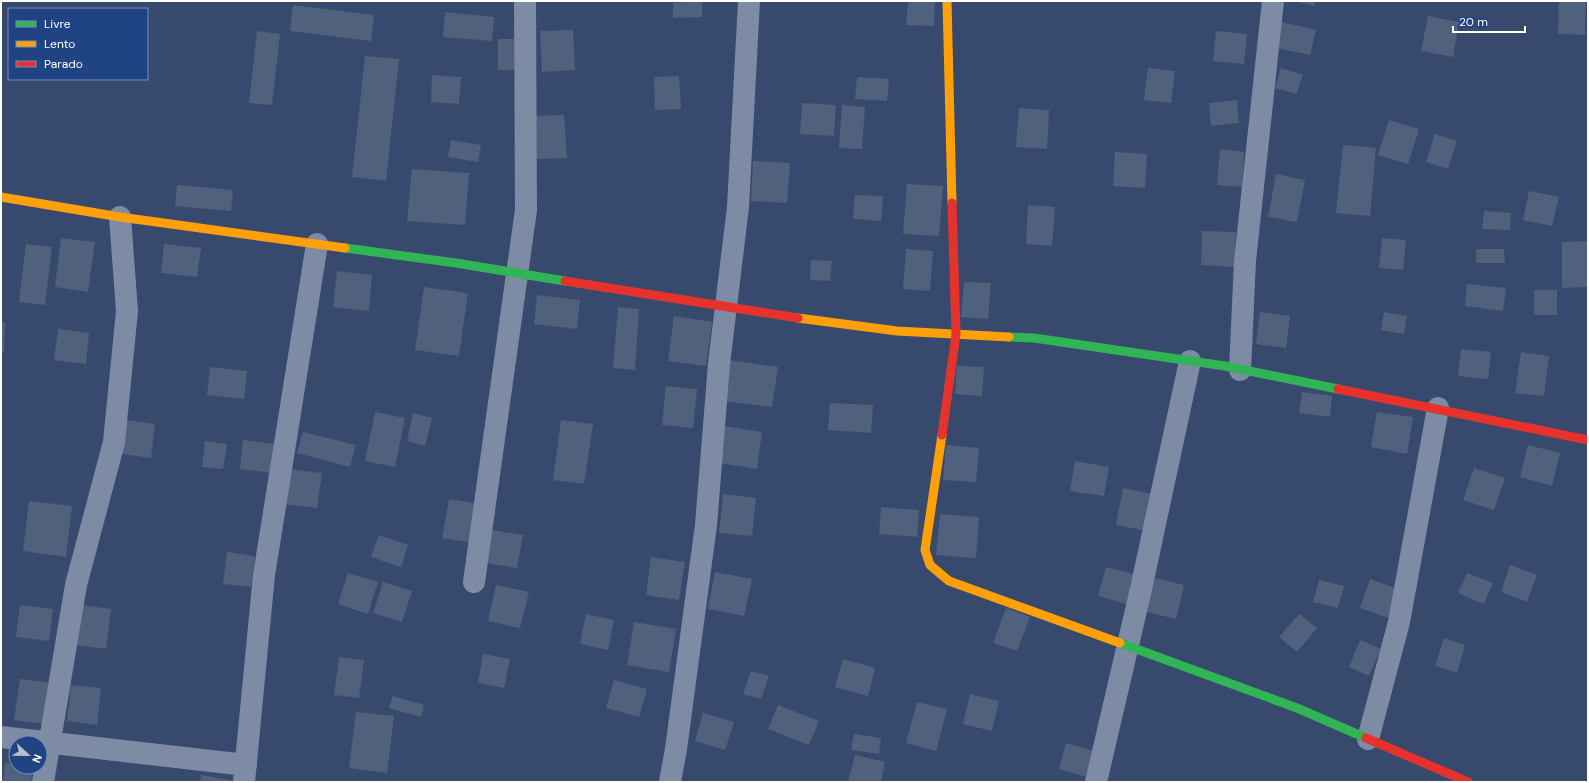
<svg xmlns="http://www.w3.org/2000/svg" width="1589" height="783" font-family="'DM Sans',sans-serif">
  <rect width="100%" height="100%" fill="#374a6e"/>
  <path fill="#50617d" d="M702 1V17L673 18V3Z
    M908 1H935L934 26 906 25Z
    M1294 1H1316L1314 6Z
    M1559 1H1586L1585 35 1558 34Z
    M293 5 374 15 371 41 290 31Z
    M445 12 494 17 492 41 443 37Z
    M1428 16 1459 22 1453 57 1421 51Z
    M1278 21 1316 30 1310 55 1272 47Z
    M573 30 575 70 542 72 540 31Z
    M257 31 280 34 272 105 249 103Z
    M1216 31 1247 34 1244 64 1213 61Z
    M498 39H517V70H498Z
    M365 56 399 59 386 181 352 177Z
    M1148 68 1175 71 1171 103 1144 100Z
    M1281 68 1303 75 1296 94 1275 88Z
    M432 75 461 77 459 104 431 102Z
    M679 76 681 109 655 110 654 77Z
    M857 77 889 79 887 101 855 99Z
    M1237 100 1239 123 1211 126 1209 103Z
    M802 103 836 105 834 136 800 134Z
    M842 105 865 107 862 149 839 148Z
    M1019 108 1049 110 1047 149 1016 147Z
    M564 115 567 158 537 159 535 116Z
    M1389 120 1419 129 1408 164 1378 155Z
    M1435 134 1457 141 1448 169 1426 162Z
    M451 140 481 145 478 162 448 157Z
    M1343 145 1376 148 1370 216 1336 213Z
    M1220 149 1244 152 1242 187 1217 185Z
    M1115 152 1147 154 1145 188 1113 186Z
    M753 161 790 163 787 203 751 201Z
    M412 169 469 173 465 225 407 221Z
    M1276 174 1305 180 1297 222 1268 217Z
    M907 184 943 186 939 236 903 234Z
    M177 185 233 190 231 211 175 206Z
    M1529 191 1559 197 1552 226 1523 220Z
    M855 195 883 196 881 221 853 219Z
    M1028 205 1055 207 1052 246 1026 244Z
    M1484 211 1511 213 1510 230 1482 229Z
    M1202 231 1236 232 1234 267 1201 265Z
    M61 238 95 242 88 292 55 287Z
    M1382 238 1406 240 1403 270 1379 268Z
    M1588 241V287L1562 288V242Z
    M26 244 52 247 45 305 19 302Z
    M164 244 201 248 197 277 161 273Z
    M906 249 933 251 930 291 903 289Z
    M1476 249H1504L1505 263H1476Z
    M811 260 832 261 830 281 810 280Z
    M337 271 372 275 369 311 333 307Z
    M964 282 991 283 988 319 961 317Z
    M1467 284 1506 288 1503 311 1465 306Z
    M424 287 468 293 459 356 415 350Z
    M1534 290H1557V315H1534Z
    M537 295 580 300 577 329 534 324Z
    M618 307 639 309 635 370 613 368Z
    M1260 312 1290 316 1286 348 1256 344Z
    M1384 312 1407 316 1404 334 1381 330Z
    M674 316 712 322 706 366 668 361Z
    M1 322 5 323 4 352H1Z
    M58 329 89 333 86 364 54 360Z
    M1461 349 1491 352 1488 379 1458 376Z
    M1521 352 1549 356 1544 396 1515 393Z
    M728 360 778 367 772 407 722 401Z
    M957 366 984 367 982 396 955 394Z
    M210 367 247 371 244 399 207 395Z
    M666 386 697 389 693 428 662 425Z
    M1302 392 1332 396 1330 417 1299 413Z
    M830 403 873 405 871 433 828 430Z
    M375 412 405 418 395 467 365 461Z
    M1377 412 1413 417 1407 454 1371 447Z
    M413 413 432 418 425 446 407 441Z
    M125 420 155 424 151 458 121 454Z
    M561 420 593 424 584 484 553 480Z
    M725 426 762 432 757 469 719 463Z
    M303 432 356 445 350 467 297 453Z
    M243 440 275 444 272 473 240 469Z
    M205 441 227 444 223 469 202 467Z
    M946 445 979 448 976 482 943 480Z
    M1528 445 1560 453 1552 486 1520 477Z
    M1075 461 1109 467 1104 496 1070 491Z
    M1474 468 1505 478 1494 510 1463 500Z
    M288 469 322 473 317 508 283 504Z
    M1123 488 1153 494 1147 531 1116 525Z
    M723 494 756 498 752 536 719 533Z
    M449 499 479 504 473 543 442 538Z
    M29 501 72 506 66 557 23 551Z
    M881 507 919 510 917 537 879 534Z
    M940 514 979 517 976 558 936 555Z
    M492 530 523 535 517 568 487 563Z
    M379 535 408 545 401 567 371 557Z
    M227 552 255 556 251 587 223 584Z
    M651 557 685 562 679 600 646 595Z
    M1510 565 1537 575 1527 602 1501 592Z
    M1106 567 1138 575 1130 605 1098 596Z
    M715 572 752 579 744 616 708 609Z
    M348 573 378 582 368 614 338 604Z
    M1467 573 1493 583 1484 604 1458 593Z
    M1151 577 1184 585 1176 619 1143 611Z
    M1370 579 1401 590 1391 619 1360 608Z
    M1319 580 1344 586 1338 608 1313 602Z
    M383 582 412 591 402 622 373 613Z
    M496 585 529 592 520 628 488 621Z
    M20 605 53 609 49 641 16 637Z
    M81 605 111 609 106 649 76 645Z
    M1006 608 1030 617 1017 651 993 643Z
    M586 614 614 620 608 650 580 644Z
    M1299 614 1317 628 1297 652 1279 637Z
    M634 622 676 629 669 672 627 665Z
    M1444 638 1465 645 1457 673 1435 666Z
    M1360 640 1381 649 1369 676 1349 667Z
    M483 654 510 659 504 688 478 683Z
    M339 657 364 660 359 698 334 695Z
    M843 659 875 668 868 696 835 687Z
    M751 671 769 676 761 699 743 694Z
    M20 679 51 683 46 724 14 720Z
    M614 680 647 689 639 717 606 708Z
    M71 685 101 688 97 725 67 721Z
    M970 694 999 701 992 731 963 724Z
    M393 696 424 705 421 717 389 708Z
    M917 702 947 709 936 751 906 743Z
    M778 705 819 721 809 745 768 729Z
    M356 712 394 716 387 773 349 768Z
    M703 713 734 722 725 750 695 741Z
    M854 734 881 738 879 754 851 750Z
    M1066 743 1094 751 1087 777 1059 769Z
    M855 755 885 762 881 782H848Z
    M5 763 16 764V767H33L31 782H3Z
    M201 775 235 781 234 782H200Z"/>
  <g fill="none" stroke-linecap="round" stroke-linejoin="round">
    <path stroke="#7d8ba4" stroke-width="22" d="M1240 370 1245 261 1273 1
      M474 582 526 210 525 1
      M1 737 246 765
      M1368 739 1399 622 1438 408
      M43 782 76 585 114 442 127 311 120 217
      M244 782 264 575 317 244
      M670 782 676 749 706 525 719 364 738 207 749 1
      M1096 782 1141 589 1190 361"/>
    <path stroke="#30b455" stroke-width="9" d="M345 248 456 263 565 281
      M1009 337 1034 338 1225 366 1338 389
      M1120 643 1297 708 1366 738"/>
    <path stroke="#ff9f0a" stroke-width="9" d="M947 1 952 203
      M1 197 120 217 345 248
      M798 318 897 331 1009 337
      M942 435 925 550 930 565 949 581 1120 643"/>
    <path stroke="#e5322d" stroke-width="9" d="M565 281 798 318
      M1338 389 1588 440
      M942 435 956 334 952 203
      M1366 738 1468 782"/>
  </g>
  <rect width="1589" height="783" fill="none" stroke="#ffffff" stroke-width="4"/>
  <rect x="8" y="8" width="140" height="72" fill="#204384" stroke="#798eb5"/>
  <rect x="16" y="21" width="20" height="6" fill="#30b455" stroke="#798eb5"/>
  <text x="44" y="28" font-size="12" fill="#ffffff">Livre</text>
  <rect x="16" y="41" width="20" height="6" fill="#ff9f0a" stroke="#798eb5"/>
  <text x="44" y="48" font-size="12" fill="#ffffff">Lento</text>
  <rect x="16" y="61" width="20" height="6" fill="#e5322d" stroke="#798eb5"/>
  <text x="44" y="68" font-size="12" fill="#ffffff">Parado</text>
  <g transform="translate(28 755) rotate(112)"><circle r="19" fill="#204384" stroke="#798eb5"/>
  <path d="M0-3L7 15L0 10L-7 15Z" fill="#b9c0cc"/>
  <text y="-6" font-size="11" font-weight="bold" text-anchor="middle" fill="#ffffff">N</text>
  </g>
  <path d="M1453 26v6h72v-6" fill="none" stroke="#ffffff" stroke-width="2"/>
  <text x="1459" y="26" font-size="12" fill="#ffffff" stroke="#204384" stroke-width="3" paint-order="stroke">20 m</text>
</svg>
